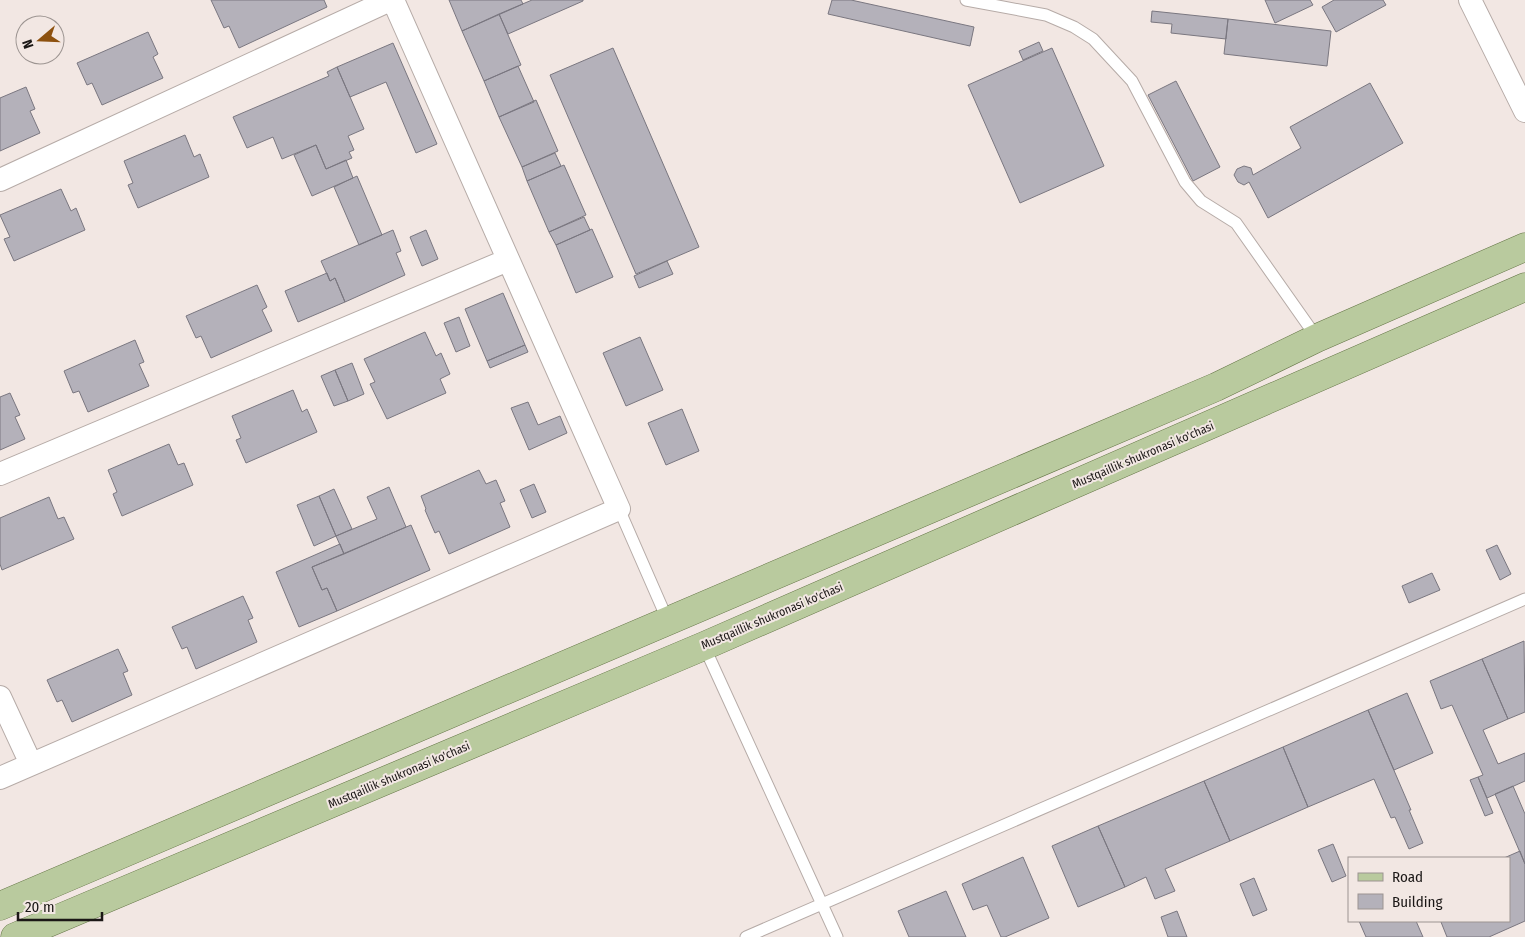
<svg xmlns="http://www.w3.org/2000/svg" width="1525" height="937" font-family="'Fira Sans Condensed',sans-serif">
  <rect width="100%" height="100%" fill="#f2e7e3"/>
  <path fill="#b4b1ba" stroke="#7a7780" d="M211 0H324L327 7 239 48 229 26 224 28Z
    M449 0H521L523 4 462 31Z
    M532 0H583V1L508 34 499 14Z
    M832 0H851L974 27 970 46 828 14Z
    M1265 0H1310L1313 5 1275 23Z
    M1334 0H1383L1386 5 1336 32 1322 7Z
    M1152 11 1228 19 1226 39 1171 33 1172 24 1151 22Z
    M499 14 521 65 484 81 462 31Z
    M1228 19 1331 31 1327 66 1224 54Z
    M148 32 158 54 153 57 163 78 102 105 92 83 87 85 77 63Z
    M1039 42 1043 51 1023 60 1019 51Z
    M393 43 437 144 416 153 386 82 350 97 337 67Z
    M613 48 699 247 636 274 550 75Z
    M1052 48 1104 166 1020 203 968 85Z
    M518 66 534 102 499 117 484 81Z
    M337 67 364 129 348 136 354 150 349 152 352 158 326 169 316 145 282 159 273 137 247 148 233 117 329 76 327 72Z
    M1176 81 1220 167 1193 181 1148 95Z
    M1370 83 1403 143 1268 218 1249 182 1244 185 1238 182 1234 175 1237 169 1244 166 1251 168 1253 175 1301 148 1290 127Z
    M26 87 35 109 30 111 40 133 0 151V98Z
    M536 100 558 151 522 167 499 117Z
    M185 135 194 157 200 154 209 177 138 208 128 185 133 183 124 161Z
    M316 145 326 169 346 160 353 178 312 196 294 155Z
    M555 153 561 166 527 181 522 167Z
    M564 165 586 215 549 232 527 181Z
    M357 176 382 235 359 245 334 187Z
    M61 189 71 211 76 208 85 230 14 261 4 239 10 237 0 215Z
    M584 217 590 230 556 245 549 232Z
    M592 229 613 277 576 293 556 245Z
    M393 230 401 251 396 253 405 275 345 302 335 278 330 281 321 261Z
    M426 230 438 259 422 266 410 237Z
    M667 261 673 274 639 288 634 276Z
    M327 273 330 281 335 278 345 302 298 322 285 291Z
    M257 285 267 307 262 310 272 331 211 358 201 336 196 338 186 316Z
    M503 293 525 345 487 361 465 309Z
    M459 317 470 346 456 352 444 323Z
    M425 332 436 356 441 353 450 374 440 379 446 393 387 419 370 384 375 382 364 359Z
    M640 337 663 390 626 406 603 353Z
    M135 340 144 362 139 364 149 386 88 412 79 391 73 393 64 371Z
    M525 345 528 352 490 368 487 361Z
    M352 363 364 394 348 401 335 370Z
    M335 370 348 401 334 406 321 376Z
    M293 390 302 412 307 409 317 432 246 463 236 440 241 438 232 416Z
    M10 393 20 415 15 417 25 439 0 450V397Z
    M528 402 538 425 560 416 567 433 529 450 511 408Z
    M682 409 699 451 666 465 648 423Z
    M169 444 178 465 184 463 193 485 122 516 113 494 117 492 108 470Z
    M479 470 486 484 496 480 505 501 500 503 510 527 449 554 439 531 435 533 425 510 426 509 421 496Z
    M534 484 546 512 532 518 520 490Z
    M389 487 406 527 344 554 336 536 377 519 367 497Z
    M334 489 352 529 336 536 319 496Z
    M319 496 336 536 314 546 297 505Z
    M49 497 58 519 64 517 74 539 2 570 0 564V518Z
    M411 525 430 570 337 611 327 588 322 590 312 567Z
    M340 544 344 554 312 567 322 590 327 588 337 611 299 627 276 572Z
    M1497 545 1511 574 1500 580 1486 550Z
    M1432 573 1440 590 1409 603 1402 586Z
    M243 596 253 618 248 620 257 642 196 669 187 647 182 649 172 627Z
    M1524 641 1525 712 1508 719 1482 659Z
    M118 649 128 671 123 673 132 695 72 722 62 700 57 702 47 680Z
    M1482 659 1508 719 1483 730 1498 764 1525 753V781L1487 798 1478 777 1483 775 1452 705 1441 709 1430 681Z
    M1407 693 1433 753 1394 770 1368 710Z
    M1368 710 1411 810H1409L1423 843 1409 849 1395 817 1391 818 1374 779 1308 807 1283 747Z
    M1283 747 1308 807 1230 841 1204 781Z
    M1478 777 1493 813 1485 816 1470 780Z
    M1204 781 1230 841 1165 869 1175 891 1155 899 1146 877 1125 887 1098 826Z
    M1513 786 1525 814V864L1495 794Z
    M1098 826 1125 887 1078 907 1052 846Z
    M1333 844 1346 876 1332 882 1318 850Z
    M1520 851 1525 864V921L1489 937H1447L1441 922 1443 921H1509V858H1504Z
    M1023 857 1049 918 1005 937H1001L987 905 973 910 962 884Z
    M1254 878 1267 910 1253 916 1240 884Z
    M946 891 966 937H909L898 911Z
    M1177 911 1187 937H1168L1161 917Z
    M1359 921H1416L1423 937H1366Z"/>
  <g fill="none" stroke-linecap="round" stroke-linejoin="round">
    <defs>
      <path id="lane" d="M966 0 1046 15 1074 27 1093 39 1132 81 1185 182 1201 201 1236 223 1317 338
        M619 509 668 621
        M704 646 837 937
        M746 937 1525 599"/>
      <path id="street" d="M1470 0 1525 111
        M0 180 390 0
        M0 474 508 260
        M0 697 31 764
        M0 778 619 509 393 0"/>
      <path id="primary" d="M0 906 1216 387 1317 338 1525 247
        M15 937 704 646 1525 287"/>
    </defs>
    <use href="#lane" stroke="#b6aba7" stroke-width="13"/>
    <use href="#street" stroke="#b6aba7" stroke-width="24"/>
    <use href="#primary" stroke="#637445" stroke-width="29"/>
    <use href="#lane" stroke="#fff" stroke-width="11"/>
    <use href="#street" stroke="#fff" stroke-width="22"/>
    <use href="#primary" stroke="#b9ca9e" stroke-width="28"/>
  </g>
  <g text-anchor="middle" stroke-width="4" stroke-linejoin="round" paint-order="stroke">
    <g font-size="12" fill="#1b1716" stroke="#f2e7e3">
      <text transform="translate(1143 455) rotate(-23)" y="4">Mustqaillik shukronasi ko'chasi</text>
      <text transform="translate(772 616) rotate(-23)" y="4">Mustqaillik shukronasi ko'chasi</text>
      <text transform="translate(399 775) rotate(-23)" y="4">Mustqaillik shukronasi ko'chasi</text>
    </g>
  </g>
  <rect x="1348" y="857" width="162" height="65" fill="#f2e7e3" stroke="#9c9491"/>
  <rect x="1358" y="873" width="25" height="8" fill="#b9ca9e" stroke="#9c9491"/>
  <text x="1392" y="882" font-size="15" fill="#1b1716">Road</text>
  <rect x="1358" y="894" width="25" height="15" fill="#b4b1ba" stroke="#9c9491"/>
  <text x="1392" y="907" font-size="15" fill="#1b1716">Building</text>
  <g transform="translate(40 40) rotate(251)"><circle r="24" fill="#f2e7e3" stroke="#9c9491"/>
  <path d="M0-4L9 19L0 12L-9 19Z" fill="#8d510f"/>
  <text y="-8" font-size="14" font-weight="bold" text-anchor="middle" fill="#1b1716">N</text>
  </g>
  <path d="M18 912v8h84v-8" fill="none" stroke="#1b1716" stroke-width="2.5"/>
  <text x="25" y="912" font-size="15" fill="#1b1716" stroke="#f2e7e3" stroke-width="4" paint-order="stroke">20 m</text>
</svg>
